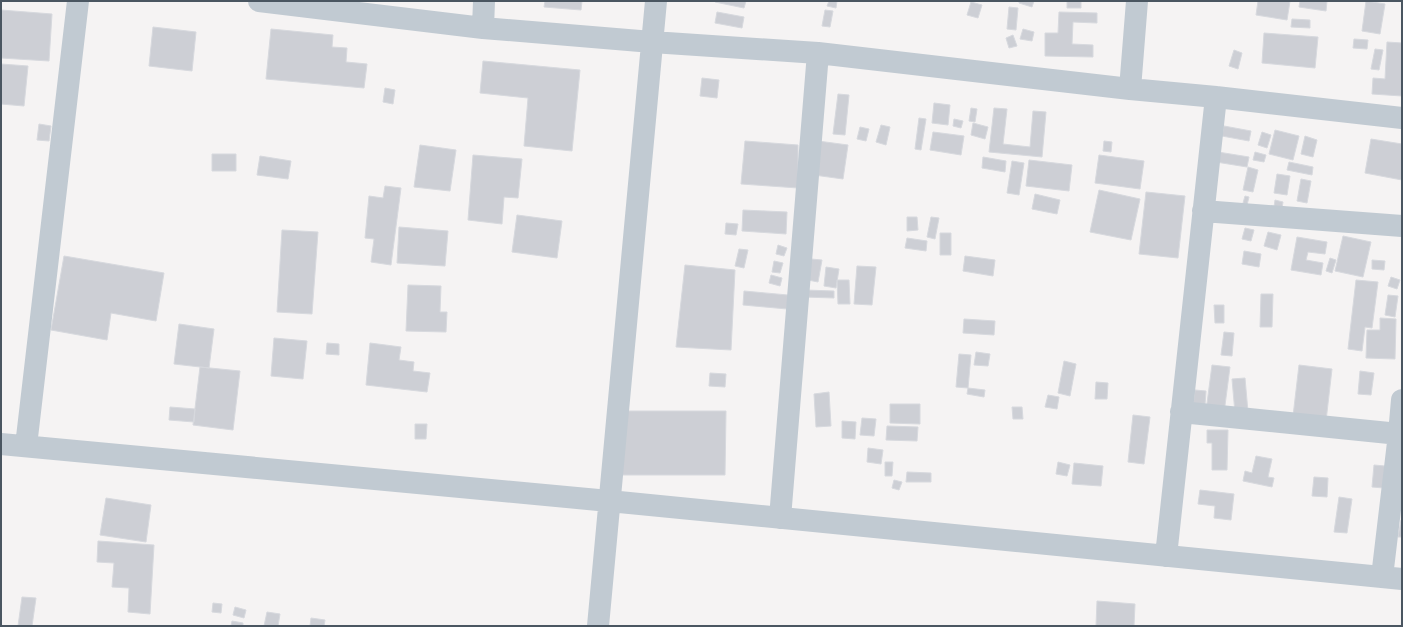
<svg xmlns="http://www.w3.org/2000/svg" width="1403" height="627" font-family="'DejaVu Sans',sans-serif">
  <rect width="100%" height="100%" fill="#f5f3f3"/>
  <path fill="#cdcfd5" stroke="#d7d9de" d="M545 1H582L581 10 544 7Z
    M715 1H746L744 8 715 2Z
    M829 1H837L836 8 827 6Z
    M1019 1H1034L1032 7 1019 3Z
    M1067 1H1081V8H1067Z
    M1258 1H1290L1287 20 1256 15Z
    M1300 1H1327L1326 11 1299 7Z
    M1366 1 1385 4 1380 34 1362 31Z
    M971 2 982 5 978 18 967 15Z
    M1009 7 1018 8 1016 30 1007 29Z
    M1 10 52 14 49 61 1 58Z
    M825 10 833 11 830 27 822 26Z
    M717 12 744 17 742 28 715 23Z
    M1059 12 1097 13V23L1073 22 1072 44 1093 45V57L1045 56V33H1058Z
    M1292 19 1310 20V28L1291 27Z
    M153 27 196 32 192 71 149 66Z
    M271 29 333 35 332 47 347 48 346 62 367 64 364 88 266 79Z
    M1023 29 1034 32 1032 41 1020 39Z
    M1264 33 1318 37 1315 68 1262 63Z
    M1013 35 1017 46 1009 48 1006 38Z
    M1354 39 1368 40 1367 49 1353 48Z
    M1387 42 1402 43V96L1372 94 1373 78 1385 79Z
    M1375 49 1383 50 1379 70 1371 69Z
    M1234 50 1242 53 1238 69 1229 66Z
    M483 61 580 70 572 151 524 146 528 98 480 93Z
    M1 64 28 66 24 106 1 104Z
    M702 78 719 80 717 98 700 96Z
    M385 88 395 90 393 104 383 102Z
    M838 94 849 95 845 135 833 134Z
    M934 103 950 105 948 125 932 123Z
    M971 108 977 109 975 122 969 121Z
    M994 108 1007 109 1003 144 1030 147 1033 111 1046 112 1042 157 989 152Z
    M919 118 926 119 921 150 915 149Z
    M954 119 963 121 961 128 953 126Z
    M973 123 988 127 985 139 971 135Z
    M39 124 51 126 49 141 37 140Z
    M881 125 890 127 886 145 876 142Z
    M1224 126 1251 131 1249 141 1222 136Z
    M860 127 869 129 866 141 857 139Z
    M1275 130 1299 136 1293 160 1269 154Z
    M933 132 964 136 961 155 930 150Z
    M1262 132 1271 135 1267 148 1258 145Z
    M1305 136 1317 140 1313 157 1301 154Z
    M1371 139 1402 144V180L1365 173Z
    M745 141 798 145V188L741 184Z
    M818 141 848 145 843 179 814 175Z
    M1104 141 1112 142 1111 152 1103 151Z
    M420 145 456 150 450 191 414 187Z
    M1218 152 1249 157 1247 167 1216 162Z
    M1255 152 1266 155 1264 162 1253 160Z
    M212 154H236V171H212Z
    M473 155 522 159 518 198 504 197 502 224 468 220Z
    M1099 155 1144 161 1140 189 1095 183Z
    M260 156 291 161 288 179 257 175Z
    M983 157 1006 161 1005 172 982 168Z
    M1029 160 1072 165 1069 191 1026 186Z
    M1012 161 1024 163 1019 195 1007 193Z
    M1289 162 1313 167 1312 175 1287 170Z
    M1248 167 1258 170 1253 192 1243 190Z
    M1277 174 1290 176 1287 195 1274 193Z
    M1301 179 1311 181 1307 203 1297 201Z
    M385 186 401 188 391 265 371 262 374 239 365 238 369 196 383 198Z
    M1099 190 1140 199 1131 240 1090 232Z
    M1146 192 1185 196 1178 258 1139 254Z
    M1035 194 1060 200 1057 214 1032 209Z
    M1245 196 1249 197 1247 205 1243 203Z
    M1275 200 1283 202 1282 208 1274 207Z
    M743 210 787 212 786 234 742 231Z
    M517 215 562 221 557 258 512 252Z
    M907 217H917L918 230 907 231Z
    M931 217 939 218 935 239 927 237Z
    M726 223 738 224 736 235 725 234Z
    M399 227 448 231 445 266 397 263Z
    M1245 228 1254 230 1251 241 1242 239Z
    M282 230 318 232 312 314 277 312Z
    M1268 232 1281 235 1277 250 1264 246Z
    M940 233H951V255H940Z
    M1343 236 1371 242 1363 277 1335 271Z
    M1297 237 1327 242 1325 254 1308 252 1306 260 1323 263 1321 275 1291 270Z
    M907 238 927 241 926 251 905 248Z
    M778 245 787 248 784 256 776 254Z
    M739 249 748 250 744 268 735 266Z
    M1244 251 1261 254 1259 267 1242 264Z
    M64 256 164 273 156 321 111 313 107 340 51 330Z
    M965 256 995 260 993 276 963 271Z
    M1330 258 1336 260 1332 273 1326 271Z
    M811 259 822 260 818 282 808 280Z
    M1372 260 1385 261 1384 270 1372 269Z
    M774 261 783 263 780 273 772 272Z
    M685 265 735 270 731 350 676 347Z
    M857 266 876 267 872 305 854 304Z
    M826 267 839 269 836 288 824 286Z
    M771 275 782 278 780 286 769 283Z
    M1391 277 1400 280 1397 289 1388 286Z
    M837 280H849L850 304H838Z
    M1356 280 1378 282 1372 328 1365 327 1362 351 1348 349Z
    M408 285 441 286 440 312H447L446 332 406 331Z
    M805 290 834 291V298L804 297Z
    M744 291 788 295 787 309 743 305Z
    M1261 294H1273L1272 327H1260Z
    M1388 295 1398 296 1395 317 1385 315Z
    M1214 305H1224V323H1215Z
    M1380 318 1396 319 1395 359 1366 358 1367 330H1380Z
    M964 319 995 321 994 335 963 333Z
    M179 324 214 329 209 368 174 364Z
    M1224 332 1234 333 1232 356 1221 355Z
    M274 338 307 341 303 379 271 376Z
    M327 343 339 344V355L326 354Z
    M370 343 401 347 399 360 414 362 413 371 430 373 427 392 366 385Z
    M976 352 990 354 988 366 974 365Z
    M959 354 971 355 968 388 956 387Z
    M1064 361 1076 364 1070 396 1058 393Z
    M1212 365 1230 367 1224 413 1206 411Z
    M1299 365 1332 369 1326 421 1293 416Z
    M200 367 240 371 233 430 193 425Z
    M1360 371 1374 373 1371 395 1358 394Z
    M710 373 726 374 725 387 709 386Z
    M1245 378 1248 412 1235 413 1232 379Z
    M1096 382 1108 383 1107 399H1095Z
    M968 388 985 390 984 397 967 394Z
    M1195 390 1206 391 1205 405H1193Z
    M829 392 831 426 816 427 814 394Z
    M1048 395 1059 397 1057 409 1045 407Z
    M890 404H920V424L890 423Z
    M170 407 195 409 194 422 169 420Z
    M1012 407H1022L1023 419H1013Z
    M620 411H726L725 475H620Z
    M1133 415 1150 417 1144 464 1128 462Z
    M862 418 876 419 874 436 860 435Z
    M842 421 856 422 855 439 842 438Z
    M415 424H427L426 439H415Z
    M887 426 918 427 917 441 886 440Z
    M1207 430H1228L1227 470H1212V443H1207Z
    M868 448 883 450 881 464 867 462Z
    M1256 456 1272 459 1268 477 1274 478 1272 487 1243 481 1245 471 1252 473Z
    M885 462H893L892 476H885Z
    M1058 462 1070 465 1067 476 1056 474Z
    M1074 463 1103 466 1101 486 1072 484Z
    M1374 465 1385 466 1384 488 1372 487Z
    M907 472 931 473V482H906Z
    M1314 477 1328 478 1327 497 1312 496Z
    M894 480 902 482 899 490 892 488Z
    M1200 490 1234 494 1231 520 1214 518 1215 506 1198 504Z
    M1339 497 1352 499 1347 533 1334 532Z
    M106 498 151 505 146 542 100 535Z
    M1401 520 1402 521V537H1398Z
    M98 541 154 545 150 614 128 612 129 588 112 587 114 563 97 562Z
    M22 597 36 598 32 626H18Z
    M1097 601 1135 604 1134 626H1096Z
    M213 603 222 604 221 613 212 612Z
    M235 607 246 610 244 618 233 615Z
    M267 612 280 614 278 626H264Z
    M311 618 325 620 324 626H310Z
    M232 621 243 623V626H231Z"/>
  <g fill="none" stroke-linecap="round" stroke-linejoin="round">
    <path stroke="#c1cad2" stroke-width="22" d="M259 1 483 28 652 42 818 53 1130 89 1216 97 1402 118
      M483 28 484 1
      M1130 89 1137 1
      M1203 211 1402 226
      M1181 412 1399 434
      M1 444 609 501 1402 579
      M26 446 78 1
      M780 518 818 53
      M1166 556 1216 97
      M1382 577 1399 434 1402 400
      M598 626 656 1"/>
  </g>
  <rect width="1403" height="627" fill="none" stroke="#4a5661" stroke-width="4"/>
</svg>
